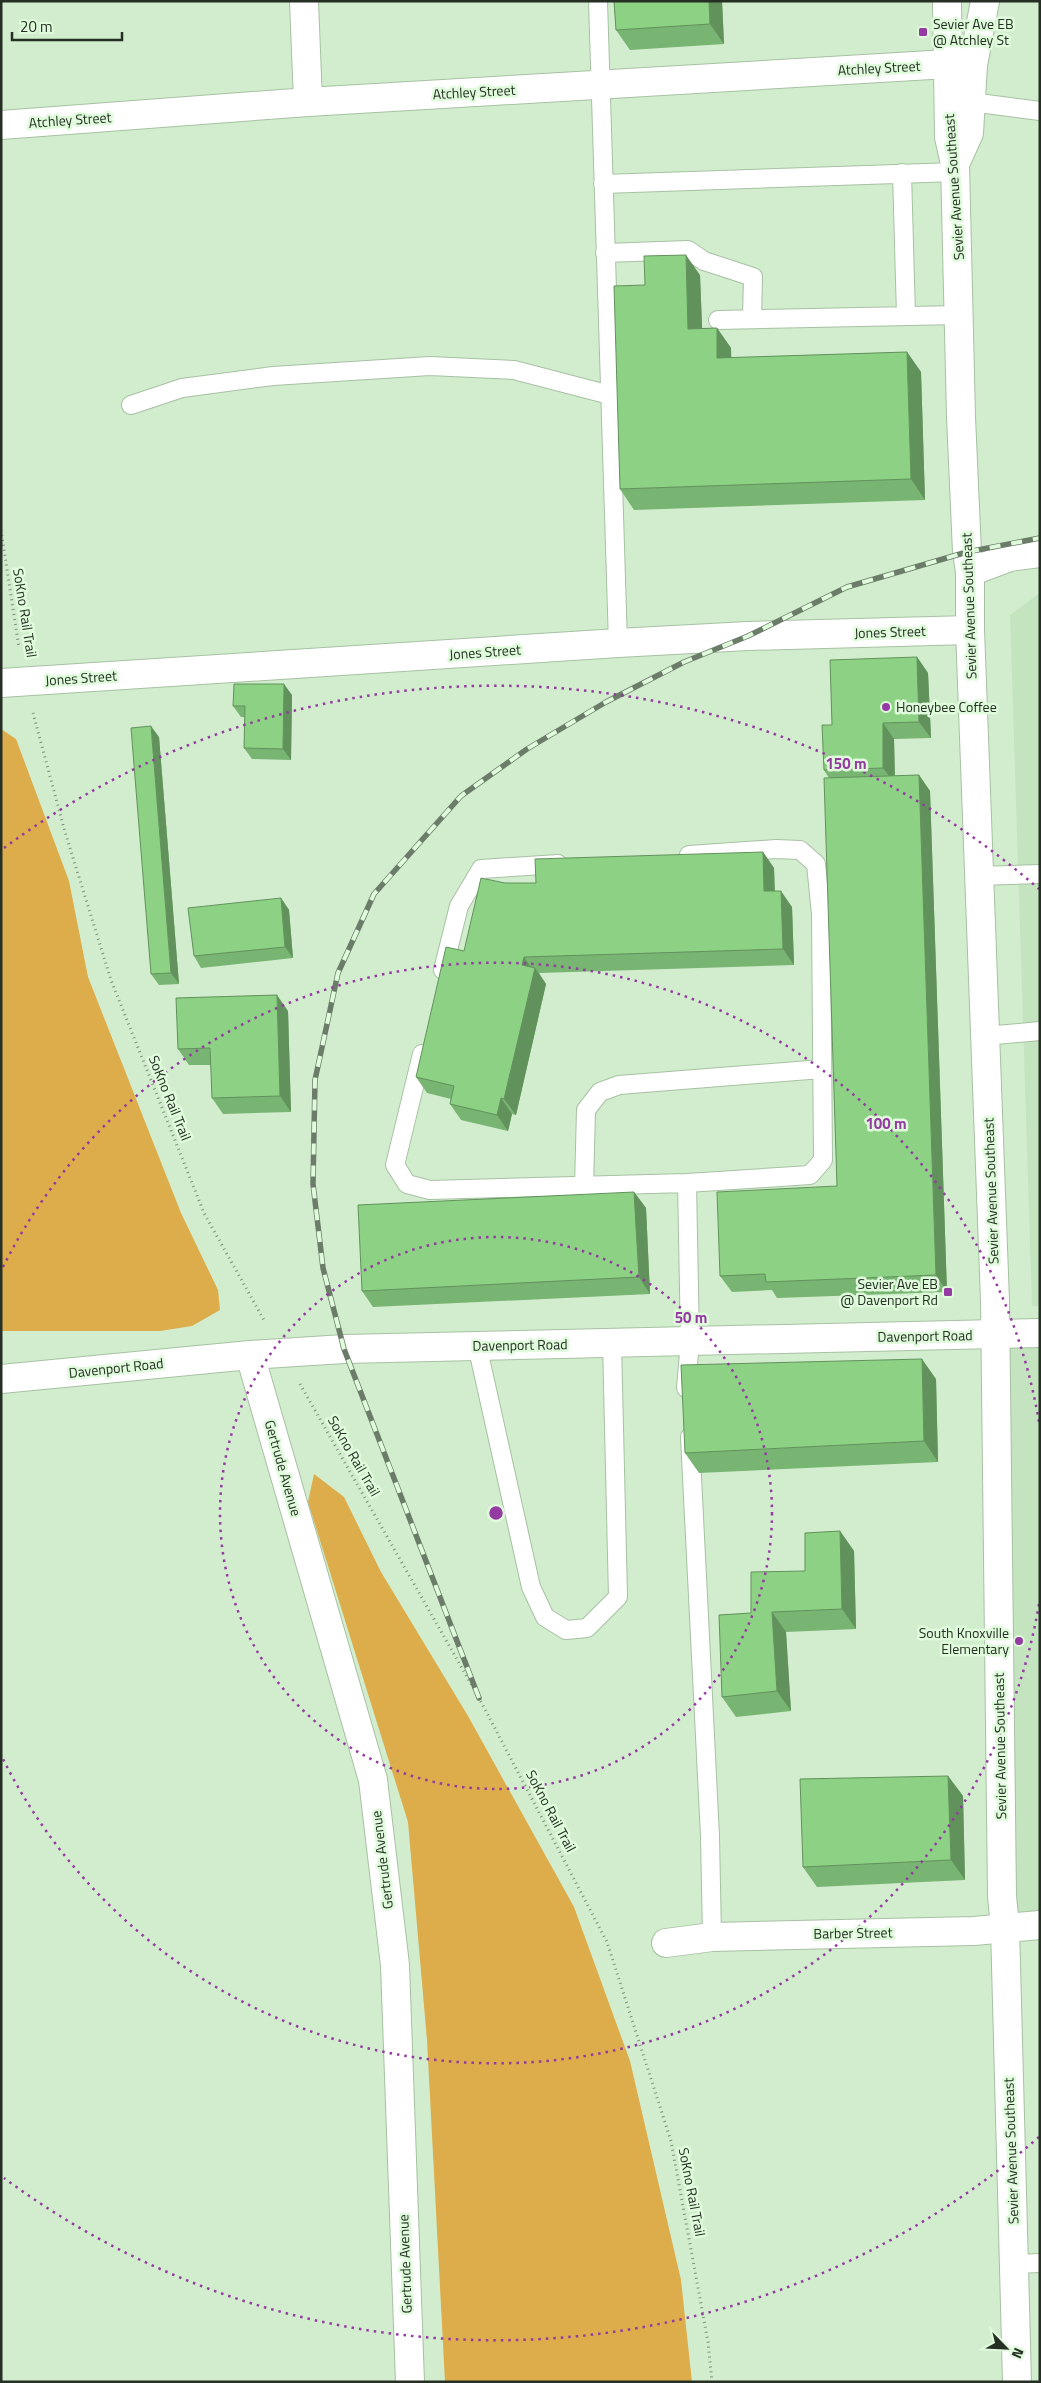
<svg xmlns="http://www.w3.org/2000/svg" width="1041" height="2383" font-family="'Titillium Web',sans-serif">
  <rect width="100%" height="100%" fill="#d2edce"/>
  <path fill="#c4e4bf" d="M1040 593V1306H1032L1010 615Z
    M1040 1333V1925L1005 1927 995 1334Z"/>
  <path fill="#ddac4b" d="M1 729 16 739 69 881 88 977 181 1213 218 1290 220 1310 192 1326 160 1331H1Z
    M314 1474 344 1497 381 1572 468 1716 574 1907 630 2061 681 2280 692 2382H445L427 2040 408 1822 308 1502Z"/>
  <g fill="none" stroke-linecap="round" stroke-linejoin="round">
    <defs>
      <path id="service" d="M598 1 618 643
        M971 102 1040 111
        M902 173 906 316
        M603 184 956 172
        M605 253 688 250 704 261 753 277 752 319
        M718 320 959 315
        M131 405 182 388 273 376 430 366 514 370 610 395
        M979 876 1040 874
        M443 970 459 906 481 869 558 864
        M985 1036 1040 1031
        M422 1054 395 1165 407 1184 430 1190 687 1183 690 1341 686 1388
        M687 1183 810 1175 823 1160 821 914 816 864 800 850 776 849 689 855
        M584 1187 586 1110 600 1092 619 1085 822 1069
        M477 1345 531 1587 545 1617 566 1630 587 1628 618 1597 612 1343
        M690 1437 710 1836 712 1937
        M1014 2264 1040 2263"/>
      <path id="minor" d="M304 1 308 102
        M1 125 308 102 948 64
        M970 572 1010 557 1040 553
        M1 683 618 643 748 636 970 630
        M250 1355 373 1780 395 1965 410 2382
        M1 1379 250 1355 344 1349 1040 1333
        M666 1943 712 1937 974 1931 1040 1925"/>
      <path id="secondary" d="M947 1 949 137 955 164 961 417 967 552 970 572V630L995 1301 1002 1896 1005 1927 1017 2382
        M955 164 969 133 973 65 985 1"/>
    </defs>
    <use href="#service" stroke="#a7c1a3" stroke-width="20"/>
    <use href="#minor" stroke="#a7c1a3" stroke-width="30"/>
    <use href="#secondary" stroke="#a7c1a3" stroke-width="30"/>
    <path stroke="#7c8f79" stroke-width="3" stroke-dasharray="1 4" stroke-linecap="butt" d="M1 530 19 648
      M33 713 65 832 111 980 204 1213 265 1322
      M300 1384 479 1698 607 1942 671 2141 708 2342 712 2382"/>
    <use href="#service" stroke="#fff" stroke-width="18"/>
    <use href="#minor" stroke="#fff" stroke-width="28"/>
    <use href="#secondary" stroke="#fff" stroke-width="28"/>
    <defs>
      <path id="rail" d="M479 1698 344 1349 323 1268 313 1184 315 1080 338 973 374 894 461 796 527 749 606 702 684 662 748 636 847 587 967 552 1040 538"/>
    </defs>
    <use href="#rail" stroke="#6b7c69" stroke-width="5.5"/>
    <use href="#rail" stroke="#dffbdb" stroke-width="4" stroke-dasharray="11" stroke-linecap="butt"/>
  </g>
  <path fill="#78b472" d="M614 1H722L724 44 630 50 616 30Z
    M700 275 702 328H717L731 348V358L907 352 921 372 925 500 634 510 620 489 645 285Z
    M917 657 928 673 931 738 894 739 895 776 919 775 930 791 947 1292 777 1298 772 1290 732 1292 720 1276 837 1186 829 778 824 770 832 725Z
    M292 695 291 760 252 759 244 748 245 717H241L233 706Z
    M159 737 179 984 159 985 151 974Z
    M763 852 774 868 775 891 792 907 794 965 539 973 546 984 516 1115 512 1114 508 1131 461 1120 450 1104 451 1099 427 1093 416 1077 464 951 505 883H536Z
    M281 898 289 910 293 958 201 968 194 956Z
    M288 1011 291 1112 223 1114 212 1098 211 1065H189L178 1049Z
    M634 1192 646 1208 650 1294 373 1307 362 1291Z
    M936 1379 938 1462 699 1473 685 1453Z
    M840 1531 854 1551 856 1629 786 1632 791 1711 736 1717 722 1697 751 1613 805 1571Z
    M948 1776 963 1796 965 1880 817 1887 803 1867Z"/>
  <path fill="#62925c" d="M709 1H722L724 44 710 24Z
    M686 255 700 275 703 349 688 329Z
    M717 328 731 348 732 379 717 358Z
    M907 352 921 372 925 500 911 479Z
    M917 657 928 673 931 738 919 722Z
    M284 684 292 695 291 760 283 749Z
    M883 723 894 739 895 784 883 768Z
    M151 726 159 737 179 984 171 973Z
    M919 775 930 791 947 1292 936 1275Z
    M763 852 774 868 775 907 764 891Z
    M781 891 792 907 794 965 783 949Z
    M281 898 289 910 293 958 285 947Z
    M524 957 534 972 535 968 546 984 516 1115 504 1099 522 965Z
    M277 995 288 1011 291 1112 280 1096Z
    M501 1098 512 1114 508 1131 497 1115Z
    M634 1192 646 1208 650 1294 639 1277Z
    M922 1359 936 1379 938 1462 924 1441Z
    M840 1531 854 1551 856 1629 842 1609Z
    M772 1612 786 1632 791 1711 777 1691Z
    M948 1776 963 1796 965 1880 951 1860Z"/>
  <path fill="#8cd184" stroke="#62925c" d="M614 1H709L710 24 616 30Z
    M686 255 688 329 717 328V358L907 352 911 479 620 489 614 286 645 285 644 256Z
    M917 657 919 722 883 723V768L824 770 822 725H832L830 660Z
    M234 684H284L283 749 244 748 245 706H233Z
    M151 726 171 973 151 974 131 728Z
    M919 775 936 1275 766 1282 765 1274 720 1276 717 1192 837 1186 824 778Z
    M763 852 764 891H781L783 949 524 957 522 965 535 968 504 1099 501 1098 497 1115 450 1104 454 1086 416 1077 446 947 464 951 481 878 505 883H536L535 859Z
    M281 898 285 947 194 956 188 908Z
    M277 995 280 1096 212 1098 210 1048 178 1049 176 998Z
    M634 1192 639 1277 362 1291 358 1205Z
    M922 1359 924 1441 685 1453 681 1365Z
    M840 1531 842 1609 772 1612 777 1691 722 1697 719 1615 751 1613V1572L805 1571V1533Z
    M948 1776 951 1860 803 1867 800 1779Z"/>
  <g fill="none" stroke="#9539a3" stroke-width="2.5" stroke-dasharray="2.5 5">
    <circle cx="496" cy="1513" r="276"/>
    <path d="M1039 1604A551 551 0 0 1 3 1759M3 1267A551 551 0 0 1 1039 1422"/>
    <path d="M1039 2137A827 827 0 0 1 4 2178M4 848A827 827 0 0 1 1039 889"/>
  </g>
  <g fill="#9539a3" stroke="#dffbdb" stroke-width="2">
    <rect x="918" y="27" width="10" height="10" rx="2.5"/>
    <circle cx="886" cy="707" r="5"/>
    <rect x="943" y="1287" width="10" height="10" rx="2.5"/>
    <circle cx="1019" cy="1641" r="5"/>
  </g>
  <g text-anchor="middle" stroke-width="5" stroke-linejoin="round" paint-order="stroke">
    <g font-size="14" fill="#252f24" stroke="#dffbdb" text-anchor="start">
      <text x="933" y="29">Sevier Ave EB<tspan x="933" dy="16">@ Atchley St</tspan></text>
      <text x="896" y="712">Honeybee Coffee</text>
      <text x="938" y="1289" text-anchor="end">Sevier Ave EB<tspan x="938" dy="16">@ Davenport Rd</tspan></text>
      <text x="1009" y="1638" text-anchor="end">South Knoxville<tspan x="1009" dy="16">Elementary</tspan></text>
    </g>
    <g font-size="14" fill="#252f24" stroke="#dffbdb">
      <text transform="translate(879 68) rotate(-3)" y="5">Atchley Street</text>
      <text transform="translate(474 92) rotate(-3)" y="5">Atchley Street</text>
      <text transform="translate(70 120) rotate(-4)" y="5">Atchley Street</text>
      <text transform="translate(954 187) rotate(-94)" y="5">Sevier Avenue Southeast</text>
      <text transform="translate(969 606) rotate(-92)" y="5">Sevier Avenue Southeast</text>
      <text transform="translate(25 613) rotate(81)" y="5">SoKno Rail Trail</text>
      <text transform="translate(890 632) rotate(-2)" y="5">Jones Street</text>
      <text transform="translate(485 652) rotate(-4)" y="5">Jones Street</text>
      <text transform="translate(81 678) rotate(-4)" y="5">Jones Street</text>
      <text transform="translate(170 1098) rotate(68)" y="5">SoKno Rail Trail</text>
      <text transform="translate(991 1191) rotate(-92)" y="5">Sevier Avenue Southeast</text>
      <text transform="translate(925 1336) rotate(-1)" y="5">Davenport Road</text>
      <text transform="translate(520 1345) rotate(-1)" y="5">Davenport Road</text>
      <text transform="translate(116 1368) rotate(-6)" y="5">Davenport Road</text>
      <text transform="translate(354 1456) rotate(60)" y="5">SoKno Rail Trail</text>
      <text transform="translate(283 1468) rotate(74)" y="5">Gertrude Avenue</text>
      <text transform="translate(1000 1746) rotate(-91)" y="5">Sevier Avenue Southeast</text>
      <text transform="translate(551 1811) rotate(62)" y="5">SoKno Rail Trail</text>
      <text transform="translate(382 1860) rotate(-97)" y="5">Gertrude Avenue</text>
      <text transform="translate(853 1933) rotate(-1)" y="5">Barber Street</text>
      <text transform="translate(1011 2151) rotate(-92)" y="5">Sevier Avenue Southeast</text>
      <text transform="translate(692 2192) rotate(79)" y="5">SoKno Rail Trail</text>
      <text transform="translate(405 2264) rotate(-92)" y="5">Gertrude Avenue</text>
    </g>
  </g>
  <circle cx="496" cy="1513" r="8" fill="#9539a3" stroke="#dffbdb" stroke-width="2.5"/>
  <g font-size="15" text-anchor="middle" font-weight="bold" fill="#9539a3" stroke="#dffbdb" stroke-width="5" stroke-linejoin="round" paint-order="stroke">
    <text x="846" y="769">150 m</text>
    <text x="886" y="1129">100 m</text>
    <text x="691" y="1323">50 m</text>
  </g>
  <rect width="1041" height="2383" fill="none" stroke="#252f24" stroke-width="5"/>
  <g transform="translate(1006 2348) rotate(114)" stroke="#dffbdb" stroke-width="4" paint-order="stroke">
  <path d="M0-4L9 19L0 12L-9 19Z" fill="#252f24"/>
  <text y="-8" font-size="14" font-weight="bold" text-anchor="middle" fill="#252f24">N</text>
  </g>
  <path d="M12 32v8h110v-8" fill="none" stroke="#252f24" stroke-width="2.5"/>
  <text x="20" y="32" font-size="15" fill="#252f24" stroke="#dffbdb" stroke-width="4" paint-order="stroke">20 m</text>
</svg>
